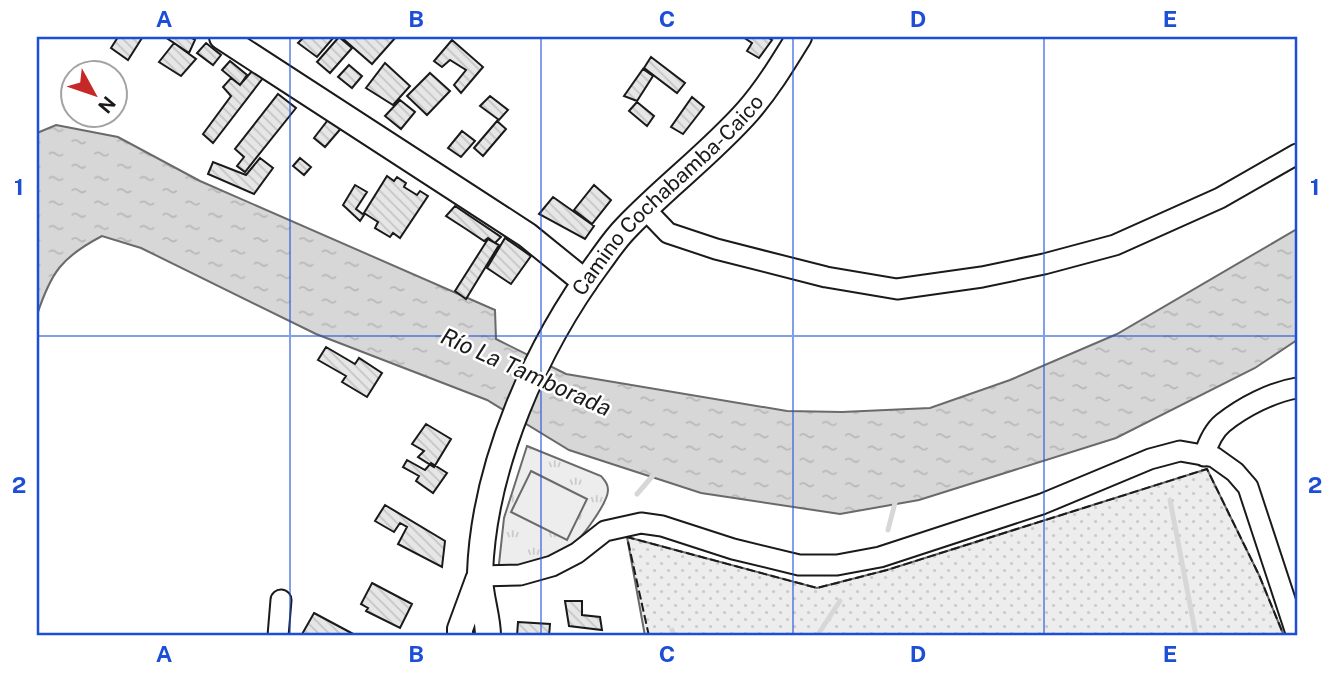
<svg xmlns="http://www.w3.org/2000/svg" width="1334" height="673" font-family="'Public Sans',sans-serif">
  <defs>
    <pattern id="grass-dots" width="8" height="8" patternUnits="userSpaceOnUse" patternTransform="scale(1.75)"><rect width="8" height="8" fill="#ededed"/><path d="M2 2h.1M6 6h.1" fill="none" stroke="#cbcbcb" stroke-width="1.8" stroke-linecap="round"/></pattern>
    <pattern id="park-tufts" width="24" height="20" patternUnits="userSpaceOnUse" patternTransform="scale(1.75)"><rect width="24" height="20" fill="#ededed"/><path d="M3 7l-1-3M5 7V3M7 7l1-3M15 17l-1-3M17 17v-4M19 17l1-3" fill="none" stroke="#cbcbcb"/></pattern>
    <pattern id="water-ripples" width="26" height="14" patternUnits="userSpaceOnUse" patternTransform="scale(1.75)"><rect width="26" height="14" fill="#d7d7d7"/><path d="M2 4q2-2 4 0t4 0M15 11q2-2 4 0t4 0" fill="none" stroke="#b8b8b8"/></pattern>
    <pattern id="building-back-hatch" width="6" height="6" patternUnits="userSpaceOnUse" patternTransform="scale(1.75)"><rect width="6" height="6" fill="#e6e6e6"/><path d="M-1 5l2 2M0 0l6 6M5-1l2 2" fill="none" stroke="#c5c5c5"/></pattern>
  </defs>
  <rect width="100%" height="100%" fill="#fff"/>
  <path fill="url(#grass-dots)" stroke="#6a6a6a" stroke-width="2" d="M1207 469 1259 575 1284 636H645L627 537 817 588 887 570Z"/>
  <path fill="url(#park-tufts)" stroke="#6a6a6a" stroke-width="2" d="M527 446 601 476C605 481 608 484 608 490 608 503 580 541 569 548 552 560 523 567 502 568L499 564 504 518Z"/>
  <path fill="#ededed" stroke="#6a6a6a" stroke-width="2" d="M531 471 587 499 567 540 511 512Z"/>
  <path fill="url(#water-ripples)" stroke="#6a6a6a" stroke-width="2" d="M56 125 118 137 200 181 495 310 496 339 566 374 787 411 842 412 930 408 1010 380 1117 334 1297 229V340L1255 368 1116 438 919 500 840 514 701 493 569 450 487 400 316 334 141 248 102 236C62 257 51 272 37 315V133Z"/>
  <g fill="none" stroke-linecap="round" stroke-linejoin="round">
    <path stroke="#d7d7d7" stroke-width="5" d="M637 494 656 472
      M1170 500 1196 636
      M888 530 896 499
      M672 630 674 636
      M817 636 840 601"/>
  </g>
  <path fill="url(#building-back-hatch)" stroke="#1a1a1a" stroke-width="2" d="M118 37 142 38 128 60 111 48Z
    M165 37H190L195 40 189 53Z
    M304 37H334L317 57 298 43Z
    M339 37 352 48 330 73 317 62Z
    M341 37H396L372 64Z
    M743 37H767L772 40 759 58 747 51 752 43Z
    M452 40 483 67 461 93 454 85 466 70 450 60 442 67 434 61Z
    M174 43 196 59 181 76 159 62Z
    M206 43 221 55 213 65 197 53Z
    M651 57 685 83 677 93 644 68Z
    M230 61 247 75 240 85 222 70Z
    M385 63 410 86 393 105 366 88Z
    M349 65 362 76 352 88 338 77Z
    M643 69 653 76 637 101 624 96Z
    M253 70 263 78 213 143 203 134 231 96 223 87 231 78 240 85Z
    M430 73 450 91 427 115 407 96Z
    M278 94 296 108 245 172 237 166 244 157 235 149Z
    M490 96 508 110 499 120 480 106Z
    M692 97 704 107 683 134 671 127Z
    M400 100 415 112 401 129 385 116Z
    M637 102 654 116 647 126 629 111Z
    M331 116 343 126 325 147 314 138Z
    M497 121 506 129 483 156 474 148Z
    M462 131 475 141 461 157 448 148Z
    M260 158 273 168 254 194 208 174 213 162 246 175Z
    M300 158 311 167 304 175 293 166Z
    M387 176 394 181 397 177 406 183 404 187 417 195 420 191 428 196 400 238 393 233 390 237 375 228 378 222 364 213Z
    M355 185 367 192 356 209 364 215 360 221 343 205Z
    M594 185 611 200 592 224 574 210Z
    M553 197 594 226 585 239 539 214Z
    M455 206 501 237 495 243 488 238 484 241 466 229 446 216Z
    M505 238 531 256 511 284 487 268Z
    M488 239 499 245 466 299 455 291Z
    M326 347 355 364 359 358 382 373 367 397 342 382 346 376 318 360Z
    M426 424 451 439 434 467 418 457 424 451 412 444Z
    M407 460 425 470 431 463 447 473 433 493 416 481 419 476 403 467Z
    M385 505 445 541 442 567 398 544 407 527 400 523 394 532 375 521Z
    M372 583 412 604 400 628 366 611 368 608 361 604Z
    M565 601H582V615L600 617 602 630 569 626Z
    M314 613 357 636H301Z
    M518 622 550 624 549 636H517Z"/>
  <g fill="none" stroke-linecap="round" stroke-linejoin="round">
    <defs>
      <path id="minor" d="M645 209 668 233 716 249 826 277 897 289 982 277 1044 264 1115 245 1220 198 1297 154
        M1204 456C1208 443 1213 431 1223 423 1243 407 1272 392 1297 388
        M480 576 520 575 552 566 577 553 605 531 641 523 662 526 733 549 799 565H837L880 557 1042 504 1150 459 1180 451 1214 457 1235 472 1248 487 1297 636
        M278 636 281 600"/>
      <g id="major">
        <path d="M222 37 527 235 585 282"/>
        <path d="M460 636V629L478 580"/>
        <path id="s1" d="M488 636C488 615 479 594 480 573 484 465 536 347 600 261 608 250 616 238 626 228 665 187 711 153 748 111 768 88 783 63 799 37"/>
      </g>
    </defs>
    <use href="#minor" stroke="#1a1a1a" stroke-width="23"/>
    <use href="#major" stroke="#1a1a1a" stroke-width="28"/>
    <use href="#minor" stroke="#fff" stroke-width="19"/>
    <use href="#major" stroke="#fff" stroke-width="24"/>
    <path stroke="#1a1a1a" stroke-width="2" stroke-dasharray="9 3.5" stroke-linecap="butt" d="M649 636 627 537 817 588 887 570 1207 469 1259 575 1284 636"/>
  </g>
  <path fill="none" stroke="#1d4ed8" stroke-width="2" stroke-opacity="0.55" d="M290 37V636M541 37V636M793 37V636M1044 37V636M37 336H1297"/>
  <g text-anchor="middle" stroke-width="5" stroke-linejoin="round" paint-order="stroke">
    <g font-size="21" fill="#1a1a1a" stroke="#fff">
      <text dy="7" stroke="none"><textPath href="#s1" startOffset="497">Camino Cochabamba-Caico</textPath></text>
    </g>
    <g font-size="23" font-style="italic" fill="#1a1a1a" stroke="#fff">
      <text transform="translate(526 372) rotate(24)" y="8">Río La Tamborada</text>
    </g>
  </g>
  <rect width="1334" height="673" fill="none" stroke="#ffffff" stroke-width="77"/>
  <g transform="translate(94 94) rotate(130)"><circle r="33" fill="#ffffff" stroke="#a3a3a3" stroke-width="2"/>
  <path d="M0-5L12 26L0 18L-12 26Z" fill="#c62828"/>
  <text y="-10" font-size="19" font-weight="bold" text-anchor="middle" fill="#1a1a1a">N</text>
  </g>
  <rect x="38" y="38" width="1258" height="596" fill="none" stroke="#1d4ed8" stroke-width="2.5"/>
  <g font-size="23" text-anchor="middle" font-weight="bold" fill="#1d4ed8">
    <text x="164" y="27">A</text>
    <text x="416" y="27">B</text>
    <text x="667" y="27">C</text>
    <text x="918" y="27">D</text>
    <text x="1170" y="27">E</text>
    <text x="19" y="195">1</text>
    <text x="1315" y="195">1</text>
    <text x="19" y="493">2</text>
    <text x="1315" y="493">2</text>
    <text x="164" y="662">A</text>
    <text x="416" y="662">B</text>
    <text x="667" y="662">C</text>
    <text x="918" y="662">D</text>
    <text x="1170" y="662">E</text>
  </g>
</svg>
